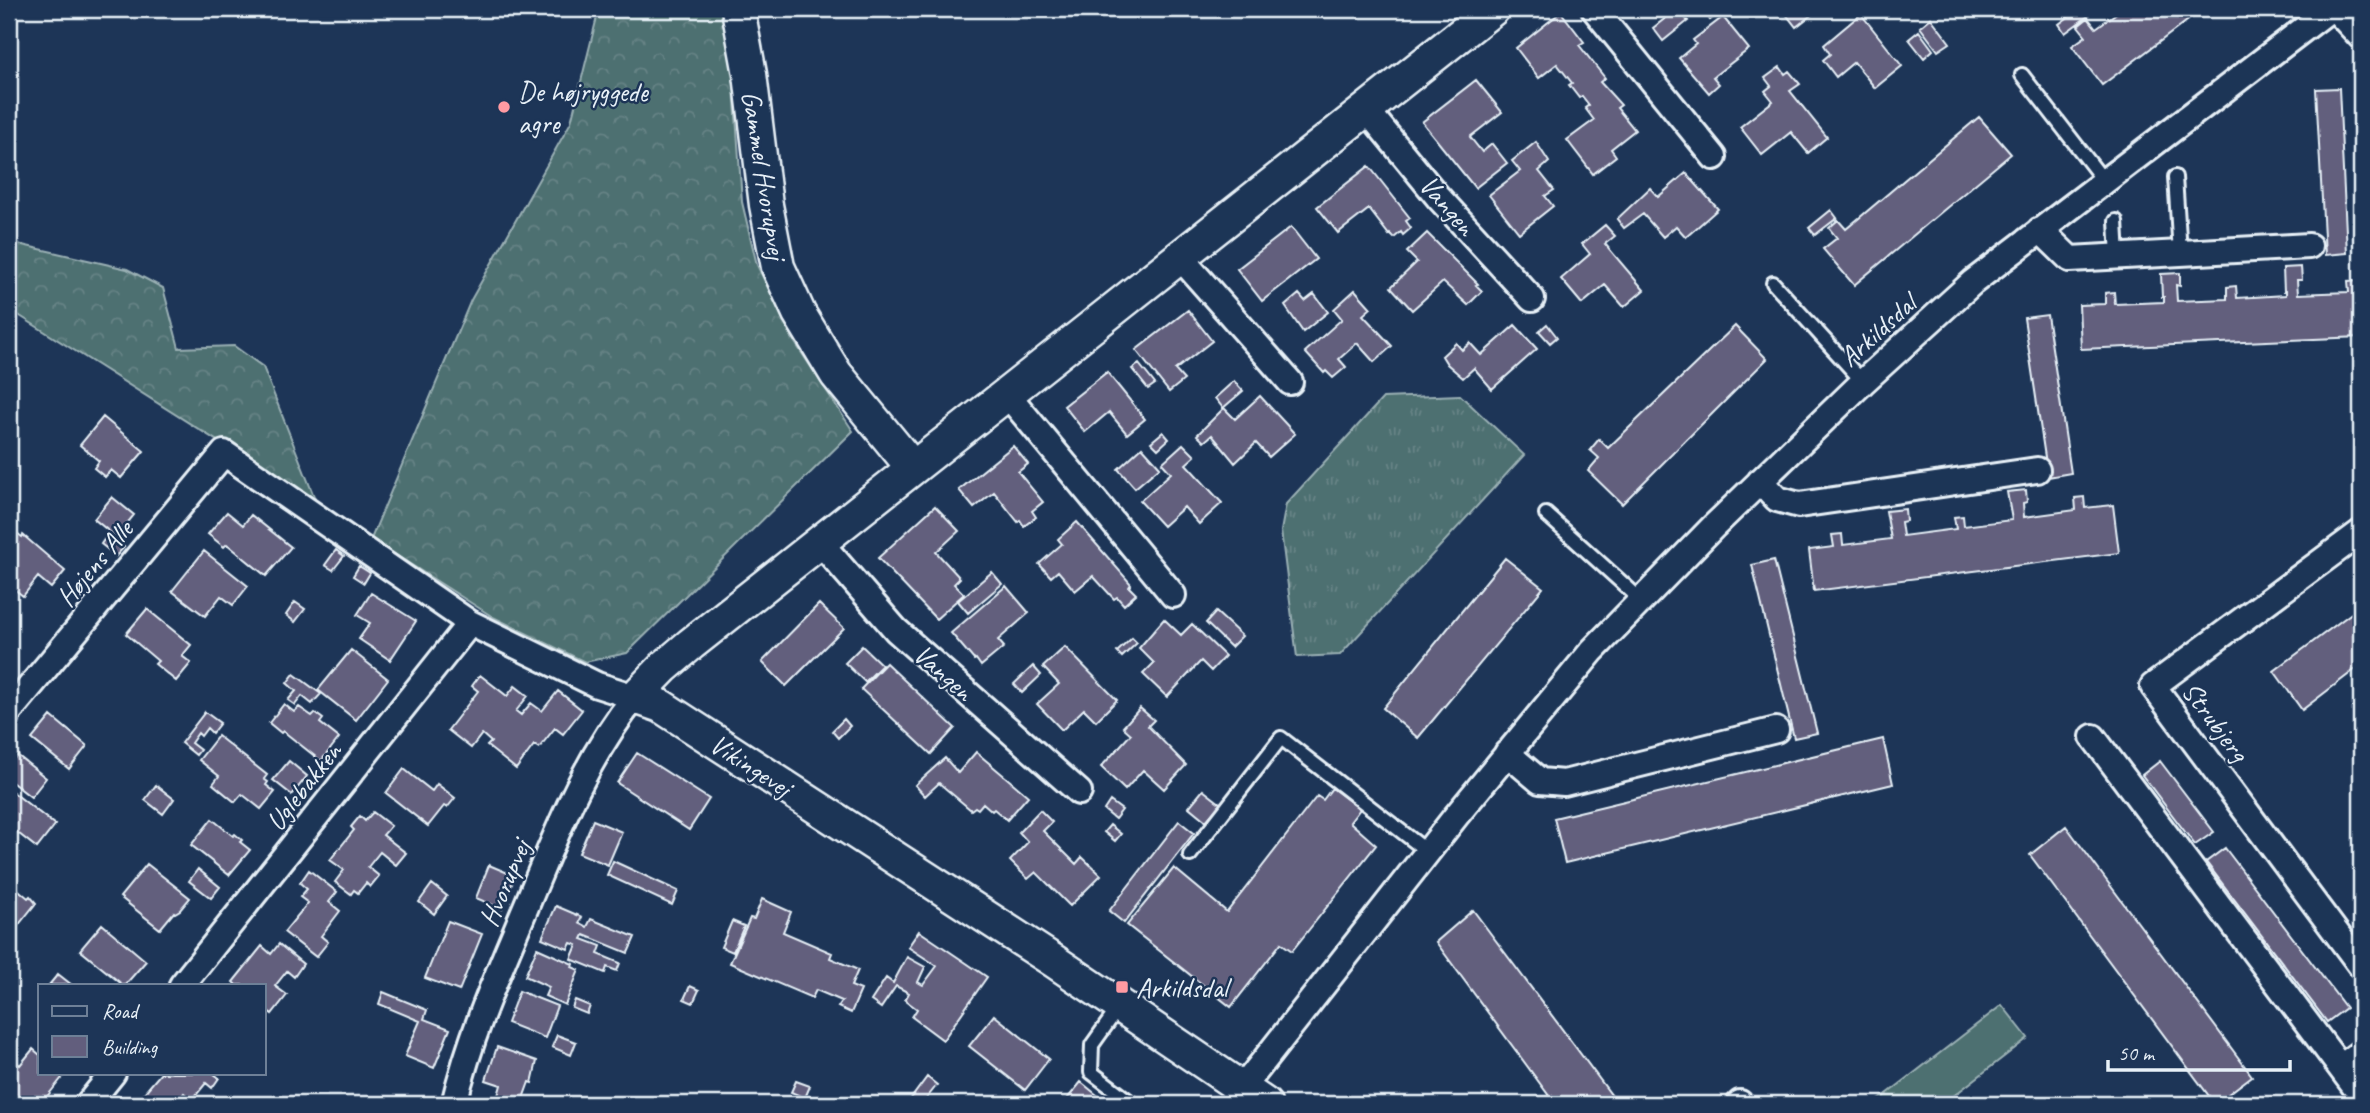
<svg xmlns="http://www.w3.org/2000/svg" width="2370" height="1113" font-family="Caveat,sans-serif">
  <defs>
    <pattern id="grass-tufts" width="24" height="20" patternUnits="userSpaceOnUse" patternTransform="scale(1.75)"><rect width="24" height="20" fill="#4d6f71"/><path d="M3 7l-1-3M5 7V3M7 7l1-3M15 17l-1-3M17 17v-4M19 17l1-3" fill="none" stroke="#678486"/></pattern>
    <pattern id="forest-crowns" width="20" height="18" patternUnits="userSpaceOnUse" patternTransform="scale(1.75)"><rect width="20" height="18" fill="#4d6f71"/><path d="M2 6a3 3 0 1 1 6 0M12 15a3 3 0 1 1 6 0" fill="none" stroke="#678486"/></pattern>
  </defs>
  <rect width="100%" height="100%" fill="#1d3557"/>
  <filter id="ink" filterUnits="userSpaceOnUse"><feTurbulence type="fractalNoise" baseFrequency=".0143" numOctaves="2"/><feDisplacementMap in="SourceGraphic" scale="14" xChannelSelector="R" yChannelSelector="G"/><feConvolveMatrix kernelMatrix="1 2 1 2 8 2 1 2 1" color-interpolation-filters="sRGB"/></filter>
  <g filter="url(#ink)">
    <path fill="url(#grass-tufts)" stroke="#9ab0b4" stroke-width="2" d="M1460 395 1524 455 1340 655 1297 657 1281 531 1286 504 1383 398Z"/>
    <path fill="url(#forest-crowns)" stroke="#9ab0b4" stroke-width="2" d="M599 9H722L732 57 742 202 757 265 792 338 853 431 627 653 585 662 493 617 371 539 471 300 571 122Z
      M9 242 127 269 163 288 179 348 234 346 263 367 317 504 9 309Z"/>
    <path fill="#4d6f71" stroke="#9ab0b4" stroke-width="2" d="M2002 1005 2028 1038 1943 1104H1874Z"/>
    <path fill="#625e7d" stroke="#e8f1f8" stroke-width="2" d="M1677 9 1688 21 1663 41 1653 28Z
      M1704 9H1724L1710 20 1702 10Z
      M1782 9H1819L1796 27Z
      M2079 9H2082L2088 16 2065 33 2059 24Z
      M2122 9H2203L2102 85 2072 46 2086 36 2078 26 2088 18 2096 28Z
      M1561 12 1584 42 1579 45 1605 78 1600 82 1621 105 1617 108 1635 130 1611 149 1616 156 1593 174 1567 140 1594 120 1585 108 1589 105 1582 96 1579 98 1569 85 1572 83 1557 64 1539 78 1516 48Z
      M1861 14 1902 66 1875 88 1854 62 1836 77 1823 60 1830 54 1824 45Z
      M1723 17 1749 49 1713 77 1719 84 1709 93 1679 58 1696 44 1693 40Z
      M1931 18 1950 43 1938 51 1920 27Z
      M1919 31 1933 50 1924 58 1909 39Z
      M1780 67 1785 74 1789 71 1800 84 1790 91 1827 137 1808 153 1791 132 1762 155 1740 127 1773 101 1765 91 1771 86 1765 78Z
      M1476 80 1502 112 1470 137 1482 152 1492 144 1507 163 1475 188 1422 122Z
      M2339 88 2347 253 2325 255 2316 89Z
      M1979 117 2011 154 1854 285 1823 249 1837 238 1829 228 1838 220 1846 229Z
      M1536 142 1549 162 1539 171 1554 190 1545 196 1553 206 1519 233 1489 195 1520 171 1512 161Z
      M1369 166 1410 218 1406 221 1411 228 1403 235 1401 232 1394 238 1390 234 1389 235 1369 209 1338 233 1317 207Z
      M1686 173 1718 209 1686 237 1676 226 1663 237 1643 214 1624 228 1617 219 1650 188 1658 197Z
      M1831 210 1837 218 1815 235 1809 228Z
      M1605 225 1615 236 1605 244 1644 290 1624 307 1605 285 1582 304 1561 279 1590 254 1582 244Z
      M1291 227 1316 259 1262 301 1237 269Z
      M1427 233 1478 284 1476 285 1482 291 1468 305 1443 282 1412 310 1391 287 1417 262 1407 252Z
      M2301 267 2302 280H2297L2298 294 2349 292 2348 281 2358 280V291H2361V337L2081 349 2079 305 2105 304V293L2114 292 2115 304 2164 302V297H2162L2161 274 2180 273V286L2176 285 2177 301 2227 299V287L2236 286 2237 298 2286 295V291H2284L2283 268Z
      M1355 290 1371 308 1363 315 1392 346 1374 362 1357 343 1339 359 1346 367 1333 378 1326 371 1324 373 1305 352 1342 319 1334 309Z
      M1299 294 1305 301 1314 294 1328 312 1303 332 1285 306Z
      M1188 310 1212 341 1175 370 1184 380 1169 392 1136 350Z
      M2047 315 2071 473 2048 477 2024 318Z
      M1547 324 1557 337 1550 343 1539 331Z
      M1515 325 1537 349 1492 389 1474 368 1463 378 1447 364 1442 356 1456 343 1462 350 1470 343 1481 355Z
      M1735 326 1767 359 1622 504 1588 471 1599 458 1590 450 1599 439 1608 448Z
      M1139 364 1155 384 1148 389 1132 369Z
      M1107 372 1145 419 1127 434 1109 412 1085 432 1064 406Z
      M1234 381 1243 391 1223 408 1215 398Z
      M1260 396 1295 434 1269 457 1256 443 1235 463 1212 435 1204 442 1197 435 1224 408 1235 419Z
      M103 417 144 451 121 478 111 470 105 477 94 468 99 461 80 445Z
      M1163 432 1169 439 1158 449 1151 442Z
      M1183 444 1195 456 1186 464 1222 503 1199 524 1184 507 1163 526 1140 501 1171 473 1162 463Z
      M1013 446 1028 464 1018 472 1043 502 1032 511 1036 517 1024 526 1020 520 1018 522 994 492 974 508 959 490Z
      M1142 447 1160 467 1135 488 1118 469Z
      M2026 490 2027 502 2023 503 2024 517 2076 510 2075 498 2084 497 2085 508 2113 505 2119 553 1814 591 1809 550 1834 547 1832 535 1842 534 1843 545 1891 539 1886 511 1905 509 1906 521 1901 522 1903 536 1956 529 1954 517 1963 516 1964 526 2012 520 2007 492Z
      M112 497 134 515 116 537 94 519Z
      M935 506 959 531 936 552 960 578 954 584 964 594 936 619 878 558Z
      M227 512 243 525 251 515 291 547 266 576 227 544 224 547 208 534Z
      M1077 522 1131 584 1129 587 1136 594 1124 605 1117 597 1114 599 1093 576 1075 591 1058 571 1051 577 1039 564 1062 544 1058 539Z
      M9 527 22 537 23 535 65 571 51 588 38 577 23 596 9 585Z
      M108 534 124 547 116 556 101 544Z
      M336 550 344 556 333 570 325 565Z
      M204 551 248 586 233 605 221 596 205 616 172 591Z
      M1505 558 1543 588 1418 738 1383 708Z
      M1774 560 1817 733 1794 738 1752 565Z
      M359 566 370 573 364 583 353 576Z
      M992 572 1002 584 968 613 958 601Z
      M1006 586 1029 613 998 640 1004 647 981 666 976 659 974 660 951 633Z
      M371 593 416 621 390 660 359 639 370 623 357 615Z
      M295 602 305 609 295 622 286 615Z
      M819 604 844 628 786 686 762 662Z
      M2361 606V665L2302 710 2274 671Z
      M147 609 191 645 182 656 191 663 176 681 155 664 158 661 126 634Z
      M1216 612 1242 636 1231 647 1206 623Z
      M1164 619 1181 635 1192 624 1225 656 1211 671 1201 661 1167 697 1143 674 1154 663 1139 648Z
      M1132 638 1137 643 1122 657 1117 652Z
      M862 646 882 665 865 682 845 663Z
      M1065 647 1117 700 1096 721 1084 709 1062 730 1037 704 1059 684 1043 667Z
      M351 650 388 679 356 720 318 690Z
      M886 663 955 728 931 754 861 689Z
      M1033 666 1041 675 1022 693 1014 684Z
      M294 674 321 694 312 704 302 696 295 705 288 700 296 691 287 683Z
      M480 675 507 696 515 686 528 696 516 711 521 715 531 703 542 711 558 691 582 710 563 734 555 728 539 748 534 745 516 769 487 746 491 742 482 734 471 748 448 730 478 691 472 686Z
      M284 704 294 712 299 707 312 716 315 713 323 719 320 723 339 738 321 761 283 731 281 733 269 723Z
      M1140 708 1154 720 1148 726 1186 765 1164 789 1143 770 1125 790 1101 767 1131 734 1123 727Z
      M205 712 220 723 212 733 207 728 201 736 198 733 191 743 200 750 196 755 181 743Z
      M51 716 87 746 69 769 32 739Z
      M844 719 850 726 838 738 832 731Z
      M218 736 267 775 264 779 268 782 266 785 275 792 261 809 242 794 235 802 213 784 219 776 199 760Z
      M1883 739 1893 784 1565 863 1554 818Z
      M976 752 1028 796 1007 820 994 809 992 811 983 803 978 809 975 807 971 810 939 783 925 796 915 785 945 758 958 773Z
      M637 753 709 799 689 830 617 783Z
      M17 755 46 778 31 797 9 780V766Z
      M289 761 307 776 292 795 273 780Z
      M2160 761 2214 832 2195 845 2142 775Z
      M404 769 432 791 437 784 455 798 447 808 444 806 428 826 386 793Z
      M156 785 174 799 163 814 145 800Z
      M1332 788 1360 809 1350 822 1376 845 1292 951 1281 943 1231 1007 1127 925 1174 868 1227 912 1317 796 1323 800Z
      M9 789 55 825 37 848 9 826Z
      M1203 790 1221 804 1206 821 1189 807Z
      M1110 801 1122 810 1115 819 1104 810Z
      M1040 810 1052 822 1043 831 1076 864 1082 857 1101 875 1070 906 1036 872 1028 879 1010 861 1028 842 1019 832Z
      M373 812 391 826 383 835 406 853 396 865 380 852 368 867 379 876 370 887 366 883 358 893 354 890 351 894 335 882 344 870 330 860 354 830 351 827 360 816 365 821Z
      M212 819 233 836 235 834 242 840 240 842 250 850 229 875 191 845Z
      M593 820 622 832 608 865 579 853Z
      M1179 821 1194 833 1124 923 1109 911Z
      M1110 825 1121 834 1115 841 1104 832Z
      M2066 826 2252 1076 2215 1104 2030 855Z
      M2225 848 2346 1008 2327 1022 2206 862Z
      M613 861 678 891 672 905 607 875Z
      M147 864 190 898 180 910 175 913 174 912 160 929 120 897Z
      M489 865 515 876 502 909 476 898Z
      M198 869 220 887 211 898 189 881Z
      M309 870 337 892 329 902 340 911 321 936 328 942 316 957 284 932 308 903 300 897 307 889 300 883Z
      M432 884 447 896 434 914 419 902Z
      M15 887 28 898 30 896 36 903 9 937V895Z
      M762 899 791 912 783 932 832 953 830 958 858 970 851 986 861 990 851 1013 838 1007 842 1001 816 990 812 998 730 963 750 918 754 919Z
      M556 906 582 917 579 923 587 927 591 919 635 937 628 953 584 935 582 939 601 946 598 954 620 963 617 971 607 967 605 973 571 959 577 945 571 943 568 949 542 938Z
      M1473 910 1618 1104H1555L1436 942Z
      M448 921 482 934 459 991 425 978Z
      M732 921 744 926 733 952 721 947Z
      M102 924 146 961 125 985H123L80 950Z
      M919 931 987 977 943 1040 912 1017 917 1009 905 1000 909 993 896 986 881 1008 871 1001 886 978 893 983 907 957 925 967 918 982 923 985 937 966 908 947Z
      M279 944 303 964 294 977 287 971 275 986 287 995 272 1014 264 1008V985H236L233 982 262 946 271 954Z
      M537 948 573 964 572 967 579 970 565 1005 545 996 549 987 525 976Z
      M58 974 72 985H49Z
      M690 986 699 990 693 1003 684 999Z
      M519 991 557 1006 545 1038 507 1023Z
      M383 992 427 1010 424 1019 450 1029 434 1068 405 1056 420 1021 379 1004Z
      M575 1000 590 1006 587 1014 572 1008Z
      M994 1015 1049 1059 1025 1090 969 1046Z
      M557 1035 576 1042 571 1055 552 1047Z
      M497 1047 537 1061 532 1083 529 1082 521 1104H512L497 1099 501 1085 486 1080Z
      M33 1049 40 1055V1073L65 1074 41 1104H11L9 1102V1070L16 1062 20 1065Z
      M161 1073H213L219 1078 212 1088 206 1083 192 1100 184 1093 175 1104H161L156 1100 152 1104H145L139 1099Z
      M927 1077 937 1085 922 1104H915L910 1100Z
      M796 1081 810 1086 805 1098 791 1092Z
      M1081 1082 1108 1104H1063Z"/>
    <g fill="none" stroke-linecap="round" stroke-linejoin="round">
      <defs>
        <path id="service" d="M2022 75 2104 181
          M2175 177 2180 253
          M2116 221 2118 257
          M1773 283 1863 382
          M1546 514 1641 600
          M1190 855 1281 738 1428 852
          M1119 1007 1092 1045 1091 1072 1133 1104"/>
        <path id="minor" d="M1594 9 1714 157
          M2335 9 2361 37
          M1366 109 1438 197 1532 299
          M2040 230 2070 259 2309 246
          M1180 257 1290 382
          M1007 394 1173 595
          M1760 481 1777 499 1799 505 2037 470
          M2361 532 2153 686 2361 966
          M819 541 896 630 1079 792
          M9 712 224 453 470 623 597 685 635 697C584 760 556 835 525 909 498 973 470 1036 454 1104
          M2093 737 2361 1095
          M1507 753 1540 781 1564 783 1776 730
          M182 985 470 623
          M2341 1067 2361 1052
          M88 1104 113 1073
          M1230 1104 1456 816 1592 651 1713 527 1863 382 1973 282 2330 9
          M1739 1104 1740 1103"/>
        <path id="tertiary" d="M738 9 750 74 766 205 778 267 799 313 836 374 913 468
          M1265 1104 1054 961 661 706 635 697 664 667 691 644 1493 9"/>
      </defs>
      <use href="#service" stroke="#e8f1f8" stroke-width="18"/>
      <use href="#minor" stroke="#e8f1f8" stroke-width="30"/>
      <use href="#tertiary" stroke="#e8f1f8" stroke-width="37"/>
      <use href="#service" stroke="#1d3557" stroke-width="12"/>
      <use href="#minor" stroke="#1d3557" stroke-width="24"/>
      <use href="#tertiary" stroke="#1d3557" stroke-width="32"/>
    </g>
  </g>
  <g fill="#ff9aa2" stroke="#1d3557" stroke-width="2.5">
    <circle cx="504" cy="107" r="7"/>
    <rect x="1115" y="980" width="14" height="14" rx="3.5"/>
  </g>
  <g text-anchor="middle" stroke-width="5" stroke-linejoin="round" paint-order="stroke">
    <g font-size="28" fill="#e8f1f8" stroke="#1d3557" text-anchor="start">
      <text x="518" y="101">De højryggede<tspan x="518" dy="32">agre</tspan></text>
      <text x="1136" y="997">Arkildsdal</text>
    </g>
    <g font-size="28" fill="#e8f1f8" stroke="#1d3557">
      <text transform="translate(765 175) rotate(81)" y="10">Gammel Hvorupvej</text>
      <text transform="translate(1448 205) rotate(49)" y="10">Vangen</text>
      <text transform="translate(1877 330) rotate(-42)" y="10">Arkildsdal</text>
      <text transform="translate(94 563) rotate(-50)" y="10">Højens Alle</text>
      <text transform="translate(944 672) rotate(42)" y="10">Vangen</text>
      <text transform="translate(2216 721) rotate(53)" y="10">Strubjerg</text>
      <text transform="translate(751 765) rotate(33)" y="10">Vikingevej</text>
      <text transform="translate(303 786) rotate(-52)" y="10">Uglebakken</text>
      <text transform="translate(504 883) rotate(-67)" y="10">Hvorupvej</text>
    </g>
  </g>
  <rect width="2370" height="1113" fill="none" stroke="#1d3557" stroke-width="35"/>
  <rect x="18" y="18" width="2335" height="1078" fill="none" stroke="#e8f1f8" stroke-width="2.5" filter="url(#ink)"/>
  <rect x="38" y="984" width="228" height="91" fill="#1d3557" stroke="#6e8097" stroke-width="2"/>
  <rect x="52" y="1006" width="35" height="10" fill="#1d3557" stroke="#6e8097" stroke-width="2"/>
  <text x="102" y="1018" font-size="21" fill="#e8f1f8">Road</text>
  <rect x="52" y="1036" width="35" height="21" fill="#625e7d" stroke="#6e8097" stroke-width="2"/>
  <text x="102" y="1054" font-size="21" fill="#e8f1f8">Building</text>
  <path d="M2108 1060v10h182v-10" fill="none" stroke="#e8f1f8" stroke-width="3.5"/>
  <text x="2118" y="1060" font-size="21" fill="#e8f1f8" stroke="#1d3557" stroke-width="5" paint-order="stroke">50 m</text>
</svg>
